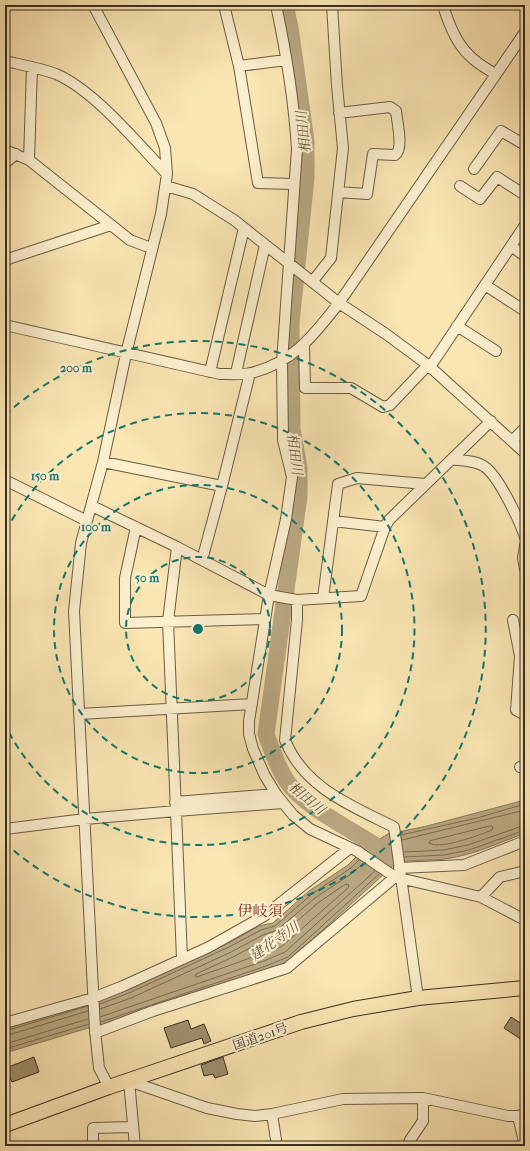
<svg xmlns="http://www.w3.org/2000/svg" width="530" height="1151" font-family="'IM FELL French Canon','Noto Serif JP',serif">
  <rect width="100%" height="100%" fill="#fae6b3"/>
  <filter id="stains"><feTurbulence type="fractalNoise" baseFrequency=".005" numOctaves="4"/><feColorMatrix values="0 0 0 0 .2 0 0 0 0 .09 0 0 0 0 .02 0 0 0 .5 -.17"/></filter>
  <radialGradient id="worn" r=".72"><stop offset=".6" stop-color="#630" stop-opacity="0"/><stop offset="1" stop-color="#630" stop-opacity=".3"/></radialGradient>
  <path fill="#b9a781" stroke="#86775a" d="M525 800V833C499 843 473 855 445 859 429 861 412 859 396 863L290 960 267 970 103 1025 88 1028 5 1053V1028L183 963 227 944 259 926 273 923 309 891 348 865 364 849 391 832 403 831 427 826Z"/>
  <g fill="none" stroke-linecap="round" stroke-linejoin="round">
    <path stroke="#7a6a50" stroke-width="1" d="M491 826 493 827 492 830C479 835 441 850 429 843L430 841Z
      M401 835 477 818 525 804
      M402 840 525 810
      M404 852 443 850 468 845 525 825
      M404 857 444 855 469 850 525 830
      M346 884 349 885 348 888 281 947 197 977 195 976 196 974 233 957 265 940 281 935 318 903Z
      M100 1004 129 993 229 947 261 930 275 926 312 894 351 868 359 860
      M100 1009 131 998 231 952 263 935 277 930 315 898 354 872 363 863
      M100 1017 264 961 285 952 375 871
      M101 1022 266 966 288 957 379 874
      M5 1031 88 1006
      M5 1036 88 1011
      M5 1044 88 1019
      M5 1049 89 1024"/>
    <path stroke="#b9a781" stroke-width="17" d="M285 5 290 27 306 141V178L291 323 292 429 299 468V496L266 734C272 750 277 766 286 780 303 807 355 831 382 850"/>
  </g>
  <path fill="#9e8e6c" stroke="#3a2e20" d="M511 1017 525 1026V1042L504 1028Z
    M188 1020 191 1029 204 1024 211 1041 204 1044 202 1038 171 1048 164 1028Z
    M34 1057 39 1072 12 1082 6 1068Z
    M223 1057 228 1074 215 1078 213 1074 204 1076 201 1065Z"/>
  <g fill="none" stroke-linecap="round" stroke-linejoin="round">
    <defs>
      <path id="minor" d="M93 5 156 123 165 148 167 174 161 214 126 354 103 462 81 543 74 611 95 1030 99 1068 109 1087
        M224 5 239 66 258 183 294 184
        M276 5C286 52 294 100 297 149L282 362 283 440 292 477 286 519 269 595 249 721V734L253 749 265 776 276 794 293 815 310 829 357 851 395 877 481 897 525 920
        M443 5C448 22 456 43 469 55 476 63 486 68 495 74
        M5 61C22 65 40 68 56 74 94 90 137 143 167 174
        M239 66 286 60
        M5 150 29 160 130 240 151 248
        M29 160 32 67
        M5 163 16 154
        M474 169 501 131 525 145
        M166 186 193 194 234 220 339 303 386 334 428 365 525 453
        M460 186 480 199 497 177 525 195
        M338 192 367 194 373 154 395 155C404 149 397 122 396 111L390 107 339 113
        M511 246 525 256
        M5 260 111 225
        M312 282 331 258 343 148 337 86 332 5
        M485 285 525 311
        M5 325 220 374C230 374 242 375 251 373 294 362 313 336 339 303L525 32
        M457 326 496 351
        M304 345 305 388H351L383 407 390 405 428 365
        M430 367 525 225
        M210 372 244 228
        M236 373 265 245
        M512 441 525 428
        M452 459C462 461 476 460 485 467 499 477 519 520 525 537
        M103 462 222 486 250 373
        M5 480 87 521
        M92 506 177 547 269 595 297 600 361 596 385 527 389 520 491 421
        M333 521 385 527
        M136 527 125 578V623L265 619
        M525 546 523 558 525 569
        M202 560 222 486
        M323 598 338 484 357 478 425 484
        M297 600V620L285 740C304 788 352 806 394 827L418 998
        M513 620 520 656 516 710 525 715
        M80 714 252 704
        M520 767 525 766
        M175 802 276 794
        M5 829 85 819 176 811 168 621 177 547
        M399 868 464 865 525 841
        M481 897 500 877 525 871
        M182 959 176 811 283 803
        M5 1023 93 998 123 986 209 947 264 916 350 848
        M95 1033 153 1011 287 968 395 877
        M272 1114 277 1146
        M518 1116 525 1146
        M93 1146V1128L133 1127
        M135 1146 129 1081 207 1108 237 1114 255 1116 272 1114 343 1099 423 1098 508 1116H518L525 1114
        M408 1146 410 1140 423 1121V1098"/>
      <path id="highway" d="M5 1125 109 1087 301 1022 353 1009 418 998 525 988"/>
    </defs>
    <use href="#minor" stroke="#6a5c45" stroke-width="12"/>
    <use href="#highway" stroke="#3a2e20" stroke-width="16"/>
    <use href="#minor" stroke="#fcefce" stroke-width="10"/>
    <use href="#highway" stroke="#fae6b3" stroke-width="14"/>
  </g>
  <g fill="none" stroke="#0f766e" stroke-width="2" stroke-dasharray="7 5">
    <circle cx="198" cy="629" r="72"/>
    <circle cx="198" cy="629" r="144"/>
    <path d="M6 531A216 216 0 1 1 6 727"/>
    <path d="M5 415A288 288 0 1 1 5 843"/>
  </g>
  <g text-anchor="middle" stroke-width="4" stroke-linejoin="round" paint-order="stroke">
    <g font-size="13" fill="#3a2e20" stroke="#fcefce">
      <text transform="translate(260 1036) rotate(-19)" y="5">国道201号</text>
    </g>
    <g font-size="14" font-style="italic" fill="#60523d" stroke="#fcefce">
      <text transform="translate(303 132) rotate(-96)" y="5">相田川</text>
      <text transform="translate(295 454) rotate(83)" y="5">相田川</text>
      <text transform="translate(307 798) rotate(40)" y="5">相田川</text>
      <text transform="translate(274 941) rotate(-35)" y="5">建花寺川</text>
    </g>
    <g font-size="15" fill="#7a1f14" stroke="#fcefce">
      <text x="260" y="916">伊岐須</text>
    </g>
  </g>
  <circle cx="198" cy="629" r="6" fill="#0f766e" stroke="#fcefce" stroke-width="2"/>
  <g font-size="12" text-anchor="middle" font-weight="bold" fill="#0f766e" stroke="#fcefce" stroke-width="4" stroke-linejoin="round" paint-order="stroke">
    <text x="76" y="372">200 m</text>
    <text x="45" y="480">150 m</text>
    <text x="96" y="531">100 m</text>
    <text x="147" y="582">50 m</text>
  </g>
  <rect width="530" height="1151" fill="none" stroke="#fae6b3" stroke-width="20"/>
  <rect x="6" y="6" width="518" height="1139" fill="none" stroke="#3a2e20" stroke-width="2"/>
  <rect x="10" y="10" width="510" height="1131" fill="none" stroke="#3a2e20"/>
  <rect width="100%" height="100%" filter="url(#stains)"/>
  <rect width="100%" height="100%" fill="url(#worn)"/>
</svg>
